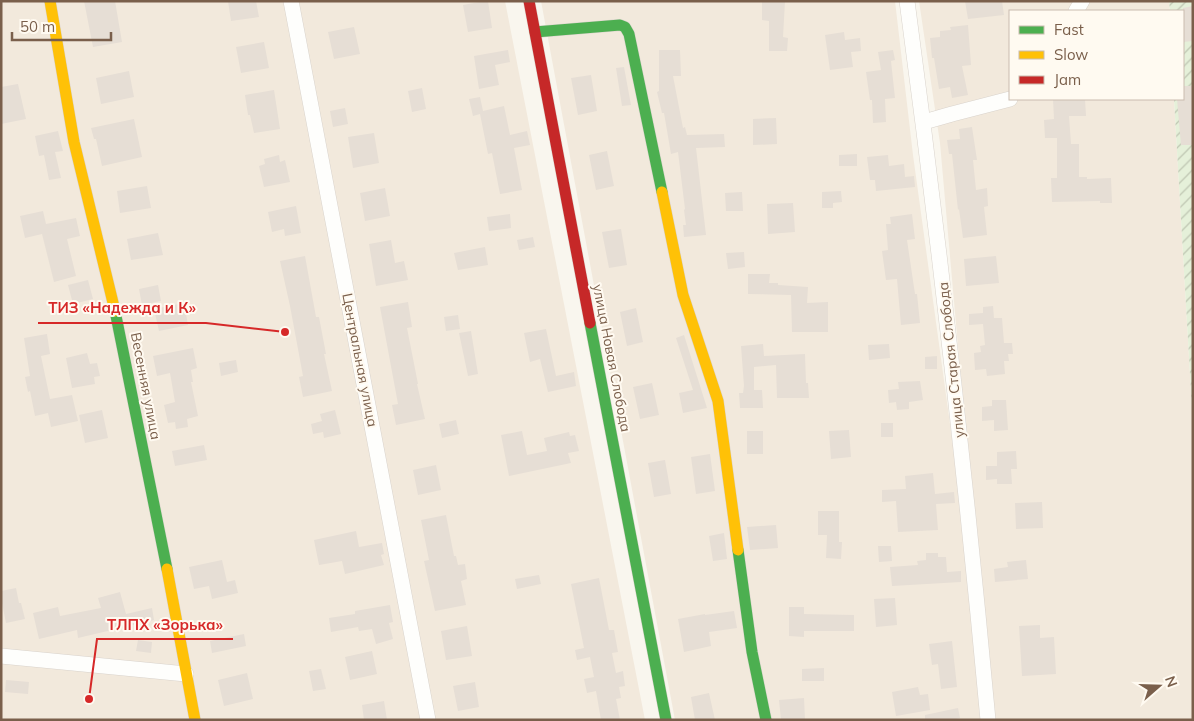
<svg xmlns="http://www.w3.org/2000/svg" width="1194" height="721" font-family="Mulish,sans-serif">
  <defs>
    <pattern id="garden-furrows" width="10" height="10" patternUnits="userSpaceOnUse" patternTransform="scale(1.25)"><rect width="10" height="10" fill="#e5f0d9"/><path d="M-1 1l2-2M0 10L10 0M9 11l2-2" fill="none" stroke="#bfc6b2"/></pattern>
  </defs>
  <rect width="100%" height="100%" fill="#f9f6ee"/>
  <path fill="#f2e9dc" d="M1 1H505L645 720H1Z
    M541 1H895L913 155 973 591 980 720H675Z
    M919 1H1169L1170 11H1010V99H1174L1193 426V720H991L940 143Z"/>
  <path fill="url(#garden-furrows)" d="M1169 1H1193V426L1174 99H1183V11H1170Z"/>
  <path fill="#e6ded5" d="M84 1H115L122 42 93 47Z
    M228 1H256L259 17 231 21Z
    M485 1H488L492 28 468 32 463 5Z
    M762 1H785L783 37 788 38 787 51H769V21L762 20Z
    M965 1H1002L1004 15 968 19Z
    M1193 6V41L1183 42V8Z
    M968 25 971 65 962 66 968 95 952 98 950 87 939 89 934 58H932L930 38 940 37V31L951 30 950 27Z
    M354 27 360 54 334 59 328 32Z
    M844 32 845 40 860 38 861 51 851 52 853 67 830 70 825 35Z
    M264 42 269 68 241 73 236 47Z
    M508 50 510 62 495 65 499 85 479 89 474 56Z
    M659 50H680L681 76H673L683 128 685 127 687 135 724 134 725 147 696 148 706 235 684 237 683 225H686L684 210 685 209 678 152 671 154 664 113H662L657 92 659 91Z
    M893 50 895 60 891 61 895 98 885 99 886 122 873 123 872 100H870L866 72 881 70 878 52Z
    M624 67 631 105 622 106 616 68Z
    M129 71 134 97 101 104 96 78Z
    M591 75 597 111 578 115 571 78Z
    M18 84 26 119 1 124V87Z
    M1183 86H1193V145H1181L1177 99H1183Z
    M422 88 426 109 412 112 408 91Z
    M274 90 280 129 254 133 250 115H248L245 95Z
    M480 97 483 111 504 106 510 135 527 131 530 145 514 148 522 190 500 194 492 153 488 154 480 114 473 116 469 99Z
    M1053 99H1085L1086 116H1069L1071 144H1079V177H1087V179L1111 178 1112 203H1100V201L1052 202 1051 178H1057V138H1045L1044 120 1054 119Z
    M345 108 348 124 333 127 330 111Z
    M776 118 777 144 753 145V119Z
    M134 119 142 157 102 166 96 139H94L91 128Z
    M972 127 977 160H973L976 190 987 188 988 206 984 207 987 235 963 238 959 209 958 210 952 154H949L947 140 960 139 959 129Z
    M58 131 63 151 55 152 61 178 49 180 44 155 39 156 35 136Z
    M374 133 379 163 353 168 348 137Z
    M607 151 614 186 596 190 589 155Z
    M857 154V166H839V155Z
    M279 155 280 162 285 160 290 182 264 187 259 166 265 164 264 159Z
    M888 155 889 166 904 164 905 177 914 176 915 187 876 191 875 180H870L867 157Z
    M147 186 151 208 120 213 117 191Z
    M385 188 390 216 365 221 360 193Z
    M841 191 842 202 833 203V208H822V192Z
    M742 192 743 211H726L725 193Z
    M793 203 795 232 768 234 767 204Z
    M296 206 301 233 285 236 284 229 272 232 268 212Z
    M43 211 46 224 76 218 80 236 67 239 76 276 54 282 42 234 25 238 20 216Z
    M510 214 511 228 489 231 487 217Z
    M912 214 915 239 907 240 915 294H917L920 323 901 325 897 279 886 280 882 251 888 250 886 224H891L890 217Z
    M621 229 627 265 609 268 602 232Z
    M158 233 163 255 131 260 127 239Z
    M533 237 535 247 519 250 517 240Z
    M391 240 395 263 404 261 408 280 376 286 369 244Z
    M485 247 488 265 458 270 454 253Z
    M744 252 745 267 728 269 726 253Z
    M305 256 316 317H319L326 354H324L332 391 303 397 299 377 303 376 290 306 280 261Z
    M996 256 999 283 966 286 964 259Z
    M748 274H770L769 283H778V285L808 287 807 303 828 302V332H792L791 295 748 294Z
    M88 280 93 299 73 304 68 285Z
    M158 285 161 301 142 305 139 289Z
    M408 302 412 327 407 328 418 384H417L425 419 396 425 392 405 398 404 380 307Z
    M184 303 188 325 159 331 154 309Z
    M993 306 994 318H1002L1004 343H1012L1013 354H1008L1009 361H1004L1005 374 987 376 986 369 975 370 974 353 981 352 980 346 985 345 983 324 969 325V314L983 313V307Z
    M636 308 643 342 627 346 620 312Z
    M458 315 460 329 446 331 444 317Z
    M546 329 556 376 574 372 576 386 548 392 540 359 530 362 524 333Z
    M471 331 478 374 468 376 459 333Z
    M47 334 50 354 41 356 50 399 72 395 78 421 51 427 48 413 35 416 30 391 28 392 25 377 30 376 24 338Z
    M684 335 707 408 683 413 679 393 693 390 676 338Z
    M763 344 764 356 805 354 806 383H808L809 398H777L776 365 754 367V390H762L763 408H740L739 393H743L744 386 741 346Z
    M889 344 890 358 869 360 868 345Z
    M193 348 197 368 191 370 193 382H191L198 416 187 419 188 427 176 429 175 422 168 423 164 405 175 402 170 373 157 376 153 356Z
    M87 353 90 364 97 363 100 376 94 377 95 384 72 388 66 358Z
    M937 356V369H925V357Z
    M236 360 238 372 221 376 219 363Z
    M920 381 923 400 909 402V409L897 410 896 402 889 403 888 390 899 389 898 382Z
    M652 383 659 415 640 419 633 387Z
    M992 400H1006L1008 430 994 431V420L982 421V407L992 406Z
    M102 410 108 438 85 443 79 415Z
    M335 410 341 434 324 438 323 432 313 434 311 424 322 421 320 414Z
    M456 420 459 434 442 438 439 424Z
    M881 423H893V437H881Z
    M849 430 851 457 831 459 829 431Z
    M522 431 527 455 547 451 544 438 569 432 570 436 575 435 579 451 568 453 571 463 509 476 501 435Z
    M747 431H763V454H747Z
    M204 445 207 460 175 466 172 451Z
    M1016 451 1017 469H1011L1012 484H997V479L986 480V466H997V452Z
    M710 454 715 491 696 494 691 457Z
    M665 460 671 494 654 497 648 463Z
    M436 465 441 490 418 495 413 470Z
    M933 473 935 494 954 492 955 503 936 504 938 530 898 532 896 501 882 502V490L906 489 905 476Z
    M1042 502 1043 528 1016 529 1015 503Z
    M818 511H839V542H842L841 559 826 558 827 535H818Z
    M446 515 454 556H456L458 565 465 564 467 579 461 581 466 605 435 611 424 561 429 560 421 520Z
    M776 525 778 548 750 550 747 527Z
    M356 531 359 547 382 543 384 554 381 555 384 565 345 574 342 561 319 565 314 540Z
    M724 533 727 559 713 561 709 536Z
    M878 546H891L892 561 879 562Z
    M926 553H938V557H946L947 572 961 571V582L892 586 890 567 918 565 917 561 926 560Z
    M222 560 227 582 235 580 238 593 212 599 209 586 194 589 189 567Z
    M1026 560 1028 579 995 582 994 569 1008 567 1007 562Z
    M539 575 541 584 517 589 515 579Z
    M599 578 609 630H614L618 652 612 653 616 673 623 671 625 686 619 687 621 698 616 699 620 720H601L596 691 587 693 584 679 594 677 590 657 577 660 575 650 584 648 571 584Z
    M16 588 19 603H21L25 619 6 623 1 598V591Z
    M120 592 126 614 152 608 154 620 78 638 77 630 39 639 33 613 58 607 60 616 101 608 98 598Z
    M895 598 897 625 876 627 874 599Z
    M390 605 393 622 389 623 393 639 376 644 372 629 359 631 358 627 331 632 329 618 355 614V611Z
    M789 607H804V614L854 615V631H804V637L789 636Z
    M734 611 737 628 709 632 711 646 684 652 678 619 705 614V615Z
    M1040 625V638L1054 637 1056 674 1022 676 1019 626Z
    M467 626 472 656 446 660 441 631Z
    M244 634 246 646 212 653 210 641Z
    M138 640 152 642 151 653 136 651Z
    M952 641 957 687 941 689 938 664 932 665 929 644Z
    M372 651 377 674 350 680 345 657Z
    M824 668V681H802V669Z
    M321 669 326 689 313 691 309 671Z
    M247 673 253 699 224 706 218 680Z
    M6 680 29 682 28 694 5 692Z
    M475 682 479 707 458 711 453 686Z
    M918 687 920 695 928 694 930 710 896 716 892 692Z
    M709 693 715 720H695L691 697Z
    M804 698 805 720H781L779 700Z
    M384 701 387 720H364L362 705Z
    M958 708 960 718 953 720H925V715Z"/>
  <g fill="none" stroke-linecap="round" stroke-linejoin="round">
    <defs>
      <path id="street" d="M291 1 428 720
        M907 1C939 240 966 480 988 720
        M1076 11 1082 1
        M924 122 952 114 1010 99
        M1 656 186 674"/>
      <path id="fast" d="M535 32 620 25 625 27 629 34 662 192
        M115 311 167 569
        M590 323 666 720
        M738 550 752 652 766 720"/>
      <path id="slow" d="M50 1 74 142 115 311
        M662 192 683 295 718 401 738 550
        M167 569 195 720"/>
      <path id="jam" d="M529 1 590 323"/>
    </defs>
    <use href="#street" stroke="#d9d3cc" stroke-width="16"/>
    <use href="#fast" stroke="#dad3cc" stroke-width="12"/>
    <use href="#slow" stroke="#dad3cc" stroke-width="12"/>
    <use href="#jam" stroke="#dad3cc" stroke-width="12"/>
    <use href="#street" stroke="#fefefc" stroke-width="15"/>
    <use href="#fast" stroke="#4caf50" stroke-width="11"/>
    <use href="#slow" stroke="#ffc107" stroke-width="11"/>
    <use href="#jam" stroke="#c62828" stroke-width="11"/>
  </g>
  <g text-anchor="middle" stroke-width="4" stroke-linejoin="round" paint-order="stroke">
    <g font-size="14" fill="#7a5f4b" stroke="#fffaf1">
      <text transform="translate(612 358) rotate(79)" y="5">улица Новая Слобода</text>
      <text transform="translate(360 360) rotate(79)" y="5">Центральная улица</text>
      <text transform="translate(951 360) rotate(-96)" y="5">улица Старая Слобода</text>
      <text transform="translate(146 386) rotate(79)" y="5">Весенняя улица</text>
    </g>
  </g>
  <path fill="none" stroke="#d62828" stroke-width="2" d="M285 332L206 323H38M89 699L97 639H233"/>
  <g fill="#d62828" stroke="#fffaf1" stroke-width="2">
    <circle cx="285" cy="332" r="5"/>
    <circle cx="89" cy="699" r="5"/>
  </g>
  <g font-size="15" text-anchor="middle" font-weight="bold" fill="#d62828" stroke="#fffaf1" stroke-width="4" stroke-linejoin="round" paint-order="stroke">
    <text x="122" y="313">ТИЗ «Надежда и К»</text>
    <text x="165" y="630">ТЛПХ «Зорька»</text>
  </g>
  <rect width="1194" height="721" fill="none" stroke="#7a5f4b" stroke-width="5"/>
  <rect x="1009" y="10" width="175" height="90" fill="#fffaf1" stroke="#cabcaf"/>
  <rect x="1019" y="26" width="25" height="8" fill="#4caf50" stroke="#cabcaf"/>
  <text x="1054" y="35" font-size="15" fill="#7a5f4b">Fast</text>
  <rect x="1019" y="51" width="25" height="8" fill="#ffc107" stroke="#cabcaf"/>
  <text x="1054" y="60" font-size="15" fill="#7a5f4b">Slow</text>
  <rect x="1019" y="76" width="25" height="8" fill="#c62828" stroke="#cabcaf"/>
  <text x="1054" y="85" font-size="15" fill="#7a5f4b">Jam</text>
  <g transform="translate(1159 686) rotate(70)" stroke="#fffaf1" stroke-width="4" paint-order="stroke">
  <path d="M0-4L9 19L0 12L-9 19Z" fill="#7a5f4b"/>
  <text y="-8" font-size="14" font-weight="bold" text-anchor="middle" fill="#7a5f4b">N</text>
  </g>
  <path d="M12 32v8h99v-8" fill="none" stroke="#7a5f4b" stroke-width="2.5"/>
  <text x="20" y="32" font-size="15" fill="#7a5f4b" stroke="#fffaf1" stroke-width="4" paint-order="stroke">50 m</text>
</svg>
